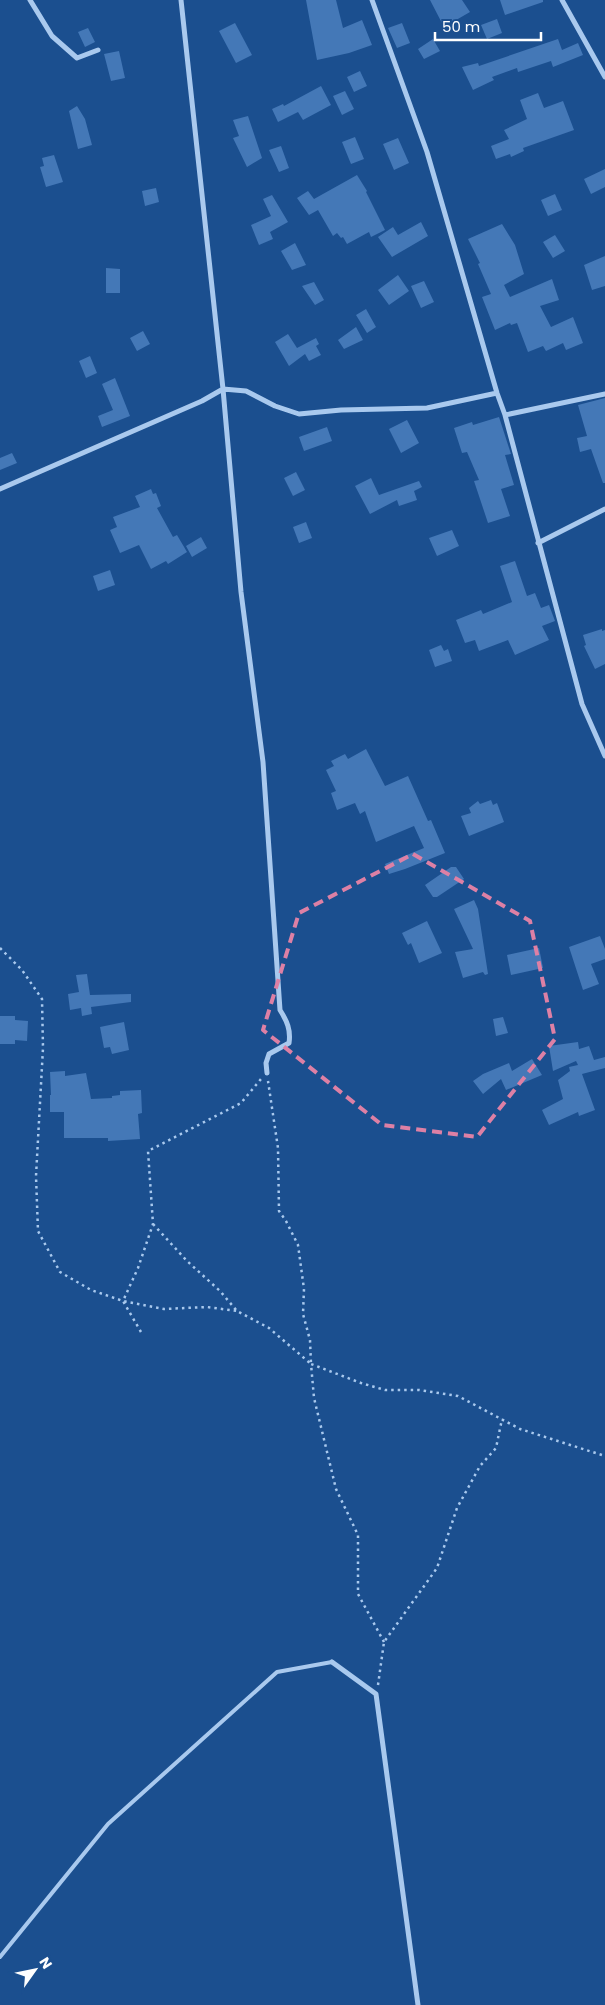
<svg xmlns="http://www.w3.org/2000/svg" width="605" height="2005" font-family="Poppins,sans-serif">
  <rect width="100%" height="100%" fill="#1b4f8f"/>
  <path fill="#4478b7" d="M306 0H336L343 28 362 20 372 45 349 53 317 60Z
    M430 0H462L470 12 444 27Z
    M500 0H543V2L505 15Z
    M497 19 502 33 487 39 481 25Z
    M235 23 252 55 236 63 219 31Z
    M402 23 410 43 397 48 388 28Z
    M88 28 95 42 85 47 78 32Z
    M433 39 440 51 424 59 418 49Z
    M558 39 562 50 578 43 583 55 553 67 551 61 518 72 517 68 492 77 494 80 473 90 462 67 478 63 479 66Z
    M119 51 125 78 111 81 104 54Z
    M360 71 367 86 354 92 347 77Z
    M321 86 331 105 303 120 298 112 278 122 272 109 283 104 284 106Z
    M345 91 354 109 342 115 333 96Z
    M538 93 544 108 563 101 574 130 523 148 524 151 511 157 510 154 496 159 491 146 509 139 504 130 527 119 520 100Z
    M77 106 85 119 92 145 78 149 69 111Z
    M248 116 262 158 247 167 233 138 239 136 233 120Z
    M355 137 364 159 351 164 342 142Z
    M398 138 409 163 394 170 383 144Z
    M281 146 289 168 279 172 269 150Z
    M54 155 63 182 46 187 40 167 44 166 42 158Z
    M605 169V187L591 194 584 179Z
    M357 175 367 191 366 192 385 230 371 237 369 232 347 244 343 237 341 238 337 233 333 236 318 210 309 215 297 198 308 191 314 199Z
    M156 188 159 202 145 206 142 191Z
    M555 194 562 210 548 216 541 200Z
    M272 195 288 222 270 232 273 239 259 245 251 225 271 216 263 199Z
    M421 222 428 236 392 257 378 237 393 227 398 235Z
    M502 224 515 245 524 274 504 285 510 297 552 279 559 300 540 306 551 327 573 317 583 343 566 350 563 343 546 351 543 346 528 352 517 323 511 325 510 323 495 330 482 297 491 294 478 264 480 263 468 239Z
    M555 235 565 251 553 258 543 242Z
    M295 243 306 265 292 270 281 251Z
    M605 256V286L592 290 584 265Z
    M106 268 120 269V293H106Z
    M398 275 409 291 389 305 378 290Z
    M424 281 434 302 421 308 411 286Z
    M314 282 324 300 315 305 302 286Z
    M366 309 376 327 367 333 356 315Z
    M356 327 363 340 344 349 338 340Z
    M143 331 150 344 137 351 130 338Z
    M288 334 297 348 316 338 319 344 316 346 321 355 309 361 305 354 289 366 275 342Z
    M90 356 97 373 86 378 79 361Z
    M115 378 130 416 102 427 98 416 113 410 102 384Z
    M605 398V483H603L591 449 580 452 577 438 587 436 578 405Z
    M499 417 511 454 505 455 514 485 501 489 510 516 488 523 474 481 479 480 467 452 462 453 454 428 472 422 473 425Z
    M407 420 419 443 401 453 389 429Z
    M327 427 332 441 304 451 299 437Z
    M12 453 17 463 0 470V458Z
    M296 472 305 490 293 496 284 478Z
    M371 478 379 495 419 481 422 487 414 491 417 500 399 506 397 500 370 514 355 486Z
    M151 489 153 494 156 493 161 506 157 508 173 537 177 535 187 552 168 564 166 561 151 569 139 545 120 553 110 530 117 527 113 517 140 507 135 496Z
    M306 522 312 538 299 543 293 527Z
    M452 530 459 546 437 556 429 538Z
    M201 537 207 548 192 557 186 546Z
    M515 561 527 596 535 593 541 608 549 605 555 621 542 626 549 640 515 655 508 640 479 651 475 640 465 643 456 620 481 610 483 614 512 602 500 566Z
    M110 570 115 585 98 591 93 576Z
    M602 629V631L605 630V664L595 669 584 646 586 645 583 635Z
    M441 645 444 651 448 649 452 661 435 667 429 650Z
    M366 749 385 786 408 776 428 821 431 820 445 853 405 869 389 874 385 864 424 848 414 826 376 842 365 811 360 814 355 803 337 810 331 793 336 791 326 770 334 766 331 761 345 754 348 759Z
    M491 800 493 805 497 803 504 822 469 836 461 816 471 813 469 808 478 801 480 804Z
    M451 867H456L464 879 437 897H433L425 885Z
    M474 900 478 909 488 974 485 975 483 972 463 978 455 952 473 949 454 909Z
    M427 921 442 953 419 963 411 943 408 945 402 933Z
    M600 936 605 949V959L591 964 599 984 583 990 569 947Z
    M539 948 543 968 511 975 507 955Z
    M87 974 90 995 131 994V1002L91 1007 92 1014 82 1016 81 1008 70 1010 68 994 79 992 76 975Z
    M0 1016H15V1020L28 1021 27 1041 15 1040V1044H0Z
    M503 1017 508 1033 496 1036 493 1019Z
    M124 1022 129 1050 112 1054 110 1047 104 1048 100 1027Z
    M578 1042 579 1049 589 1046 594 1060 605 1057V1068L582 1074 595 1110 579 1116 578 1112 549 1125 542 1110 563 1099 558 1080 570 1071 569 1067 578 1065 576 1061 553 1071 549 1046Z
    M532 1059 542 1075 506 1090 501 1079 483 1094 473 1081 483 1074 509 1063 512 1071Z
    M65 1071V1076L86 1073 91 1099 112 1098V1096L120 1095V1091L141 1090 142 1113 138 1114 140 1139 108 1141V1138H64V1112H50V1095H51L50 1072Z"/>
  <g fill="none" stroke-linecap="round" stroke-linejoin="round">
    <path stroke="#a9c9ee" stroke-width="2.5" stroke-dasharray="2.5 4" stroke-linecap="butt" d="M0 948 22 970 42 999 43 1048 36 1176 38 1231 60 1272 91 1290 123 1301 164 1309 207 1307 237 1311
      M153 1224 187 1261 220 1291 237 1311 269 1328 311 1364 310 1340 303 1314 304 1289 298 1245 286 1221 279 1211 278 1148 268 1081
      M141 1332 123 1301 138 1268 153 1224 148 1151 241 1103 261 1079
      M384 1642 358 1594V1535L336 1489 314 1398 311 1364 361 1383 385 1390H419L458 1396 520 1429 605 1456
      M378 1685 384 1642 437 1568 457 1508 480 1466 496 1448 502 1419"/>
    <path stroke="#a9c9ee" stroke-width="4" d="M0 1957 108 1824 277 1672 332 1662"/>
    <path stroke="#a9c9ee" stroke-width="5" d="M30 0 52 36 77 58 98 50
      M181 0 223 389 241 592 263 762 280 1010C287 1021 291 1030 289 1043L269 1054 266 1063 267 1073
      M372 0 427 152 497 393 505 415 582 704 605 756
      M562 0 605 77
      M505 415 605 394
      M0 489 202 401 223 389 246 391 275 406 299 414 341 410 427 408 497 393
      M538 543 605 509
      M332 1662 376 1694 418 2005"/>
  </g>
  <path fill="none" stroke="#dd80a5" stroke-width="4" stroke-dasharray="10 6" stroke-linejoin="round" d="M413 854 530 921 555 1039 477 1137 382 1125 263 1030 299 913Z"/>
  <g transform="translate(35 1970) rotate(57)" stroke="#1b4f8f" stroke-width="4" paint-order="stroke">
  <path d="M0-4L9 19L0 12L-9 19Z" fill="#ffffff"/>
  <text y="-8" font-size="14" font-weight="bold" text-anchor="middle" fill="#ffffff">N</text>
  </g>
  <path d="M435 32v8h106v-8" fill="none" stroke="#ffffff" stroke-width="2.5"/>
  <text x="442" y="32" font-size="15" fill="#ffffff" stroke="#1b4f8f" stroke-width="4" paint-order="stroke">50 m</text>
</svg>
